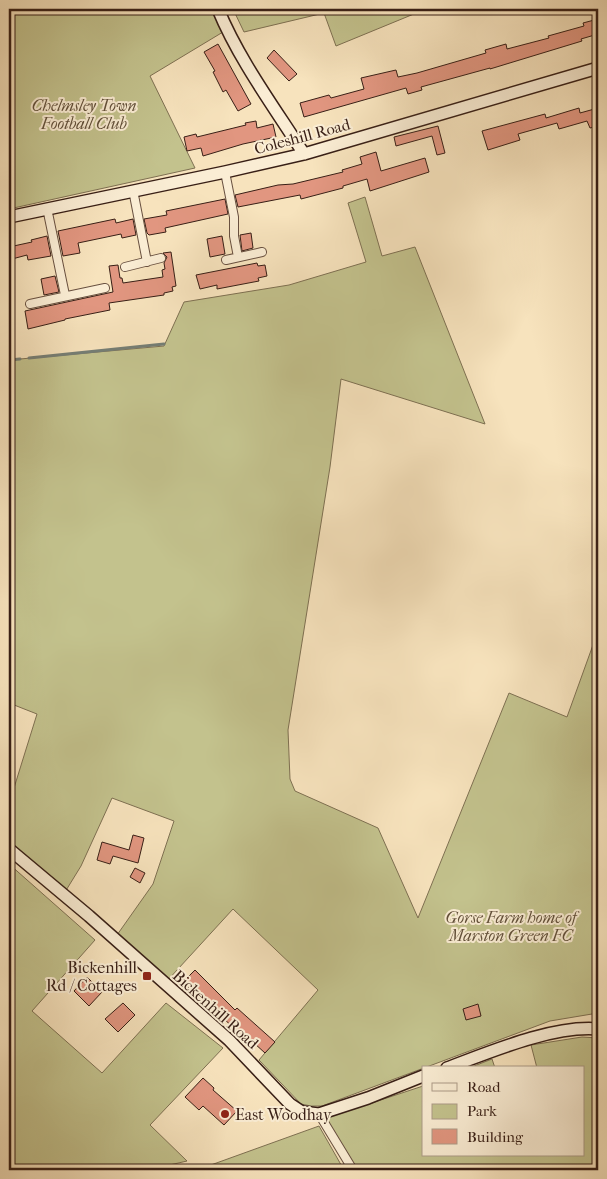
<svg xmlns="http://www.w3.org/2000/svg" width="607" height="1179" font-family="'IM FELL French Canon',serif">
  <rect width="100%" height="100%" fill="#f7e3bd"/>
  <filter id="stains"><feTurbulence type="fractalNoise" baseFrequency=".004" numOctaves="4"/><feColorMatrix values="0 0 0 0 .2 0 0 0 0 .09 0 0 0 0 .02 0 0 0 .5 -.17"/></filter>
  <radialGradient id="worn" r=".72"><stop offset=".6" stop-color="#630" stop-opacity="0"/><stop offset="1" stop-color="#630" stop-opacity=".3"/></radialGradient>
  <path fill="#c3c28d" stroke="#7e7052" d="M9 9H212L223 32 150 76 195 168 9 209Z
    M233 9H426L336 46 324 13 244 32Z
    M365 197 382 256 415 247 485 424 341 379 330 467 288 730 290 779 295 791 378 828 418 918 509 693 567 717 598 631V1013L550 1021 322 1106H311L301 1104 259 1060 318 990 233 909 167 981 117 935 153 884 174 821 112 798 81 866 65 892 9 843V804L37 714 9 703V360L164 346 184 302 289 285 366 262 348 203Z
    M9 864 95 940 32 1011 102 1073 166 1003 223 1048 150 1125 187 1161 148 1170H9Z
    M582 1037 598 1038V1170H357L326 1118 423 1086V1155H583V1068H537L531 1045Z
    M492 1059 495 1068H469Z
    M319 1126 344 1170H197Z"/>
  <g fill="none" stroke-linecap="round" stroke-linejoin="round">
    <path stroke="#757e75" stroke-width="3" d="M29 358 164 344
      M9 360 20 359"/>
  </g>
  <path fill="#e19680" stroke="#381f16" d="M598 19V34L581 39 582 41 490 69V68L421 87 422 90 408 94 406 88 304 117 300 103 329 95 331 98 364 89 361 78 396 70 398 77 417 73 486 53 485 50 506 44 507 49 549 38 548 36 584 26 583 23Z
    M218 44 251 104 238 111 226 90 223 92 213 72 215 71 204 52Z
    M274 50 297 74 289 81 267 58Z
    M579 108 580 113 598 108V126L590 128 587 121 559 129 557 123 518 134 520 140 488 150 482 131 545 114 546 118Z
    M256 121 257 128 273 124 276 137 243 144 203 156 201 148 187 151 184 137 196 134 197 137 246 125 245 123Z
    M438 126 445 153 437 155 432 136 396 146 394 137Z
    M376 152 381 171 425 158 429 172 370 191 367 179 343 186V188L301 199 300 195 238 207 235 195 278 185 293 184 343 172 342 170 362 164 360 157Z
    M225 199 228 214 165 228 166 232 149 235 147 233 144 219 167 215 166 211Z
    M115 219 116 223 133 219 136 235 122 238 121 234 78 243 80 253 63 256 58 231Z
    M251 233 253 248 242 251 240 235Z
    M47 236 51 256 28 260 27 255 12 259 9 247 32 242 31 240Z
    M222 236 225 254 210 257 207 239Z
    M171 252 176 286 172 287 173 291 164 293V295L109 303 110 310 65 319V320L28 329 25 311 113 292 109 266 118 265 120 278H122L123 283 163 277 162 270 165 269 164 263 167 257 163 253Z
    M257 263 258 266 265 265 267 276 258 278 259 281 217 289V285L200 289 196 275Z
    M55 276 59 292 44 295 41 279Z
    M133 835 144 838 138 863 113 856 110 864 97 860 102 842 129 850Z
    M135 868 145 873 140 883 130 877Z
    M195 970 235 1010 237 1008 275 1042 265 1053 243 1033 241 1035 220 1015 218 1017 201 998 200 999 183 982Z
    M87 977 102 992 89 1006 74 991Z
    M123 1003 135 1015 118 1032 105 1019Z
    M478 1004 481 1016 466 1020 463 1009Z
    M203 1078 214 1088 213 1090 237 1111 224 1125 203 1106 199 1110 185 1097Z"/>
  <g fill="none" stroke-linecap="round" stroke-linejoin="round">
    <defs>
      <path id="street" d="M225 172 234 217V236L238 257
        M133 190 147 262
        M47 208 65 295
        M226 260 262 252
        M125 267 161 258
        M30 304 105 288
        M319 1114 353 1170"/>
      <path id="secondary" d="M218 9C239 60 274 107 304 154
        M9 217 225 172 304 154 598 68
        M9 849 89 916 229 1040 290 1104 302 1112 319 1114 368 1098 423 1076
        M447 1068C490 1052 553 1025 598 1029"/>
    </defs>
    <use href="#street" stroke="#685040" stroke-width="10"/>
    <use href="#secondary" stroke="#381f16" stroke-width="14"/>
    <use href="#street" stroke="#faedd4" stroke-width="8"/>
    <use href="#secondary" stroke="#faedd4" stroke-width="11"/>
  </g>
  <g fill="#8f2418" stroke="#faedd4" stroke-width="2">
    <rect x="142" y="971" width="10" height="10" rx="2.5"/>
    <circle cx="225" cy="1114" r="5"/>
  </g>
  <g text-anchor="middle" stroke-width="4" stroke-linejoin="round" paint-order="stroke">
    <g font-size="16" font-style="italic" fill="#62503a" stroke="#faedd4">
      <text x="84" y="111">Chelmsley Town<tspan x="84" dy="18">Football Club</tspan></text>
      <text x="511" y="923">Gorse Farm home of<tspan x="511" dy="18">Marston Green FC</tspan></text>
    </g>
    <g font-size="16" fill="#381f16" stroke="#faedd4">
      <text transform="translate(302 136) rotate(-15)" y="6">Coleshill Road</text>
      <text transform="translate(216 1009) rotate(42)" y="6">Bickenhill Road</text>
    </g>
    <g font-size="16" fill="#381f16" stroke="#faedd4" text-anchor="end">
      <text x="137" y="973">Bickenhill<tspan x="137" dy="18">Rd / Cottages</tspan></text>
      <text x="235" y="1120" text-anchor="start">East Woodhay</text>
    </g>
  </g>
  <rect width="607" height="1179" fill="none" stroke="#f7e3bd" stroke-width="30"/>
  <rect x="10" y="10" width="587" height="1159" fill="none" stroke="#381f16" stroke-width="2.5"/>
  <rect x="15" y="15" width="577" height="1149" fill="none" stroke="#381f16"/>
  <rect x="422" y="1066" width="162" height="90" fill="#faedd4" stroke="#ac9b88"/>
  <rect x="432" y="1083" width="25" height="8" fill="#faedd4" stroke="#ac9b88"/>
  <text x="467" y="1092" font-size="15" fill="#381f16">Road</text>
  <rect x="432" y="1104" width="25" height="15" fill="#c3c28d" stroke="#ac9b88"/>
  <text x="467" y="1116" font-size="15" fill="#381f16">Park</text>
  <rect x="432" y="1129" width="25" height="15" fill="#e19680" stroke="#ac9b88"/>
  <text x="467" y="1142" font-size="15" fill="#381f16">Building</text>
  <rect width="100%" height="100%" filter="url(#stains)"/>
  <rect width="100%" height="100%" fill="url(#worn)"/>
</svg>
